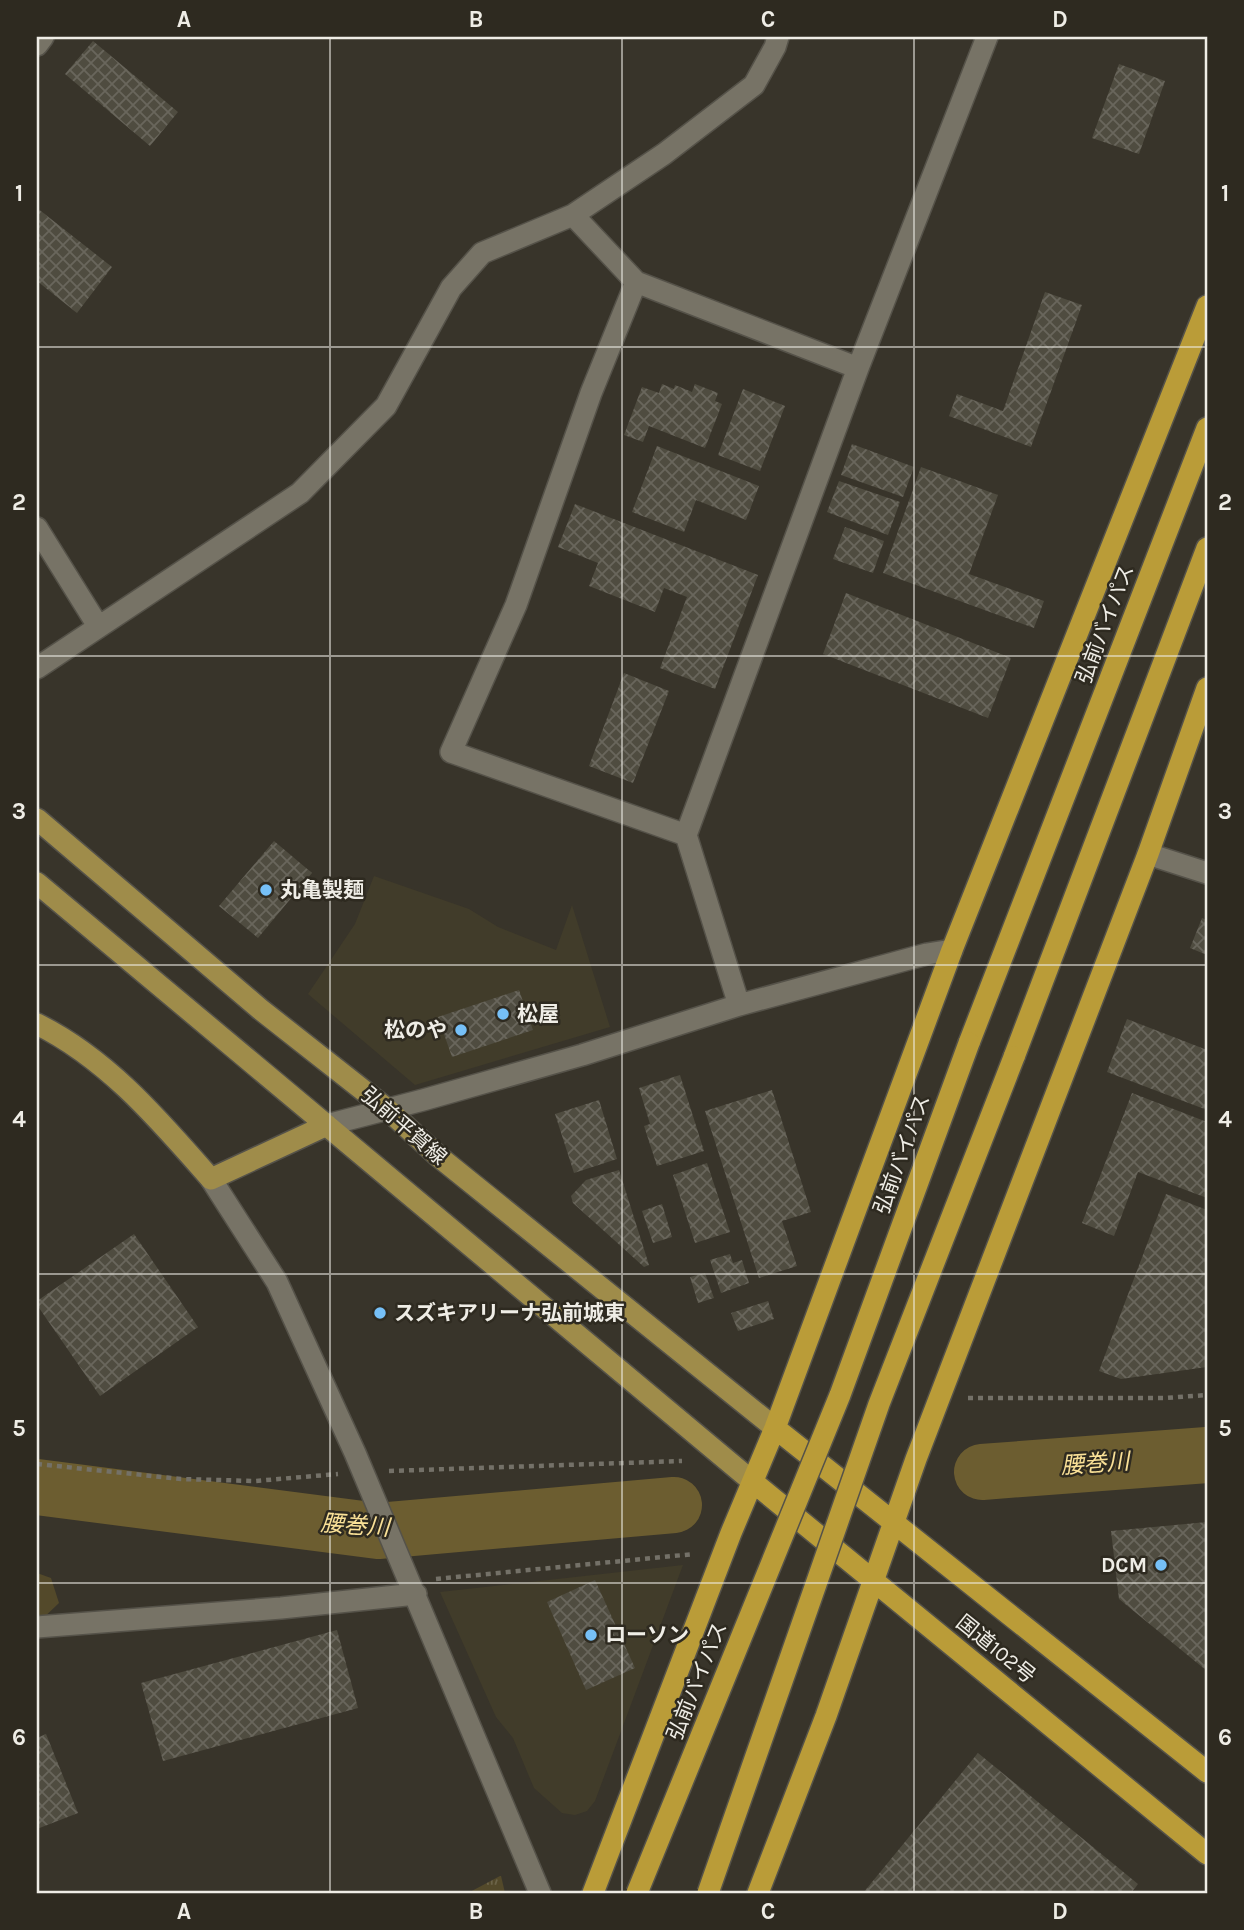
<svg xmlns="http://www.w3.org/2000/svg" width="1244" height="1930" font-family="Karla,'Noto Sans JP',sans-serif">
  <defs>
    <pattern id="park-tufts" width="24" height="20" patternUnits="userSpaceOnUse" patternTransform="scale(1.75)"><rect width="24" height="20" fill="#53492a"/><path d="M3 7l-1-3M5 7V3M7 7l1-3M15 17l-1-3M17 17v-4M19 17l1-3" fill="none" stroke="#6c6449"/></pattern>
    <pattern id="building-cross-hatch" width="8" height="8" patternUnits="userSpaceOnUse" patternTransform="scale(1.75)"><rect width="8" height="8" fill="#4f4c40"/><path d="M0 0l8 8M0 8l8-8" fill="none" stroke="#69665c"/></pattern>
  </defs>
  <rect width="100%" height="100%" fill="#38342a"/>
  <path fill="#413c2a" d="M374 876 469 909 498 927 556 950 572 905 610 1027 415 1085 308 994 355 924Z
    M683 1565 595 1801 587 1811 575 1815 562 1813 534 1788 513 1738 496 1717 440 1592Z"/>
  <path fill="#53492a" d="M37 1573 51 1578 59 1603 37 1624Z"/>
  <path fill="url(#park-tufts)" d="M501 1876 505 1893H468L500 1876Z"/>
  <g fill="none" stroke-linecap="round" stroke-linejoin="round">
    <path stroke="#6c5d30" stroke-width="56" d="M982 1472 1207 1455
      M37 1487 378 1531 674 1505"/>
  </g>
  <path fill="url(#building-cross-hatch)" d="M93 41 178 112 150 146 65 74Z
    M1119 64 1165 81 1139 154 1092 138Z
    M37 208 112 267 77 313 37 281Z
    M1045 292 1082 305 1031 447 949 416 957 394 1003 411Z
    M662 384 674 389 675 385 692 392 695 384 718 393 715 401 722 404 705 448 649 426 643 442 624 435 642 387 659 393Z
    M743 389 785 406 760 471 718 455Z
    M852 444 914 467 903 497 841 475Z
    M657 446 759 486 746 520 696 500 684 532 632 512Z
    M921 467 998 495 969 574 1044 601 1034 628 883 573Z
    M839 481 900 502 888 535 827 512Z
    M575 504 758 575 715 689 660 668 687 597 664 588 655 612 589 586 598 563 558 547Z
    M845 527 884 541 873 573 833 559Z
    M846 593 1011 658 988 718 823 654Z
    M624 673 669 691 633 783 589 766Z
    M274 841 312 873 258 938 219 906Z
    M1202 918 1207 920V955L1190 948Z
    M519 990 533 1030 452 1057 438 1017Z
    M1127 1019 1207 1050V1110L1107 1072Z
    M680 1075 704 1151 657 1166 644 1126 650 1124 639 1088Z
    M772 1090 811 1212 782 1221 797 1266 759 1278 705 1111Z
    M1132 1093 1207 1122V1198L1138 1172 1114 1236 1082 1223Z
    M599 1100 617 1159 574 1173 555 1114Z
    M707 1163 730 1232 695 1243 673 1175Z
    M619 1170 649 1265 644 1267 573 1203 571 1196 586 1180Z
    M1166 1194 1207 1210V1367L1121 1379 1099 1371Z
    M662 1204 672 1237 653 1243 642 1211Z
    M134 1234 198 1327 100 1396 37 1305V1301Z
    M730 1254 733 1263 742 1260 749 1283 721 1293 710 1260Z
    M705 1273 714 1298 698 1303 690 1277Z
    M768 1301 774 1319 738 1331 731 1313Z
    M1207 1522V1671L1119 1599 1111 1531Z
    M595 1580 635 1668 586 1690 547 1602Z
    M337 1630 358 1708 163 1761 141 1683Z
    M46 1734 78 1813 37 1829V1738Z
    M978 1753 1138 1884 1131 1893H863Z"/>
  <g fill="none" stroke-linecap="round" stroke-linejoin="round">
    <defs>
      <path id="minor" d="M37 45 43 37
        M573 215 636 282 858 368
        M636 282 591 393 516 605 451 752 686 835
        M37 528 98 626
        M37 668 300 493 386 406 451 288 482 253 573 215 664 154 754 85 775 47 778 37
        M1148 854 1207 873
        M739 1005 686 835 858 368 987 37
        M327 1125 423 1100 582 1055 739 1005 927 954 952 950
        M211 1179 277 1282 355 1453 540 1893
        M37 1627 281 1608 416 1594"/>
      <path id="major" d="M37 819 260 1009 387 1109 438 1156 775 1428
        M37 883 753 1482
        M37 1024C108 1059 160 1121 211 1179L327 1125"/>
      <path id="highway" d="M969 1043 1207 428
        M1014 1057 1207 548
        M775 1428 1207 1772
        M753 1482 1207 1854
        M593 1893 731 1533 775 1428 952 950 1207 306
        M758 1893 826 1716 916 1459 1148 854 1207 688"/>
    </defs>
    <use href="#minor" stroke="#555249" stroke-width="24"/>
    <use href="#major" stroke="#555249" stroke-width="24"/>
    <use href="#highway" stroke="#555249" stroke-width="24"/>
    <path stroke="#747168" stroke-width="4.5" stroke-dasharray="5 5" stroke-linecap="butt" d="M968 1398H1165L1207 1395
      M37 1464 181 1479 255 1481 338 1474
      M389 1471 682 1461
      M436 1579 694 1554"/>
    <use href="#minor" stroke="#777366" stroke-width="21"/>
    <use href="#major" stroke="#9f8c4a" stroke-width="21"/>
    <use href="#highway" stroke="#ba9c38" stroke-width="21"/>
    <defs>
      <path id="highway-bridge" d="M637 1893 840 1395 969 1043
        M708 1893 879 1404 1014 1057"/>
    </defs>
    <use href="#highway-bridge" stroke="#555249" stroke-width="24" stroke-linecap="butt"/>
    <use href="#highway-bridge" stroke="#ba9c38" stroke-width="21"/>
  </g>
  <path fill="none" stroke="#efede6" stroke-width="2" stroke-opacity="0.55" d="M330 37V1893M622 37V1893M914 37V1893M37 347H1207M37 656H1207M37 965H1207M37 1274H1207M37 1583H1207"/>
  <g fill="#76c0f7" stroke="#2e2a20" stroke-width="2.5">
    <circle cx="266" cy="890" r="7"/>
    <circle cx="503" cy="1014" r="7"/>
    <circle cx="461" cy="1030" r="7"/>
    <circle cx="380" cy="1313" r="7"/>
    <circle cx="1161" cy="1565" r="7"/>
    <circle cx="591" cy="1635" r="7"/>
  </g>
  <g text-anchor="middle" stroke-width="5" stroke-linejoin="round" paint-order="stroke">
    <g font-size="21" fill="#efede6" stroke="#2e2a20">
      <text transform="translate(1105 624) rotate(-69)" y="7">弘前バイパス</text>
      <text transform="translate(404 1126) rotate(41)" y="7">弘前平賀線</text>
      <text transform="translate(902 1154) rotate(-70)" y="7">弘前バイパス</text>
      <text transform="translate(996 1649) rotate(39)" y="7">国道102号</text>
      <text transform="translate(697 1681) rotate(-68)" y="7">弘前バイパス</text>
    </g>
    <g font-size="21" font-weight="bold" fill="#efede6" stroke="#2e2a20" text-anchor="start">
      <text x="280" y="897">丸亀製麺</text>
      <text x="517" y="1021">松屋</text>
      <text x="447" y="1037" text-anchor="end">松のや</text>
      <text x="394" y="1320">スズキアリーナ弘前城東</text>
      <text x="1147" y="1572" text-anchor="end">DCM</text>
      <text x="605" y="1642">ローソン</text>
    </g>
    <g font-size="23" font-style="italic" fill="#fae197" stroke="#2e2a20">
      <text transform="translate(1095 1463) rotate(-4)" y="8">腰巻川</text>
      <text transform="translate(355 1525) rotate(4)" y="8">腰巻川</text>
    </g>
  </g>
  <rect width="1244" height="1930" fill="none" stroke="#2e2a20" stroke-width="77"/>
  <rect x="38" y="38" width="1168" height="1854" fill="none" stroke="#efede6" stroke-width="2.5"/>
  <g font-size="23" text-anchor="middle" font-weight="bold" fill="#efede6">
    <text x="184" y="27">A</text>
    <text x="476" y="27">B</text>
    <text x="768" y="27">C</text>
    <text x="1060" y="27">D</text>
    <text x="19" y="201">1</text>
    <text x="1225" y="201">1</text>
    <text x="19" y="510">2</text>
    <text x="1225" y="510">2</text>
    <text x="19" y="819">3</text>
    <text x="1225" y="819">3</text>
    <text x="19" y="1127">4</text>
    <text x="1225" y="1127">4</text>
    <text x="19" y="1436">5</text>
    <text x="1225" y="1436">5</text>
    <text x="19" y="1745">6</text>
    <text x="1225" y="1745">6</text>
    <text x="184" y="1919">A</text>
    <text x="476" y="1919">B</text>
    <text x="768" y="1919">C</text>
    <text x="1060" y="1919">D</text>
  </g>
</svg>
